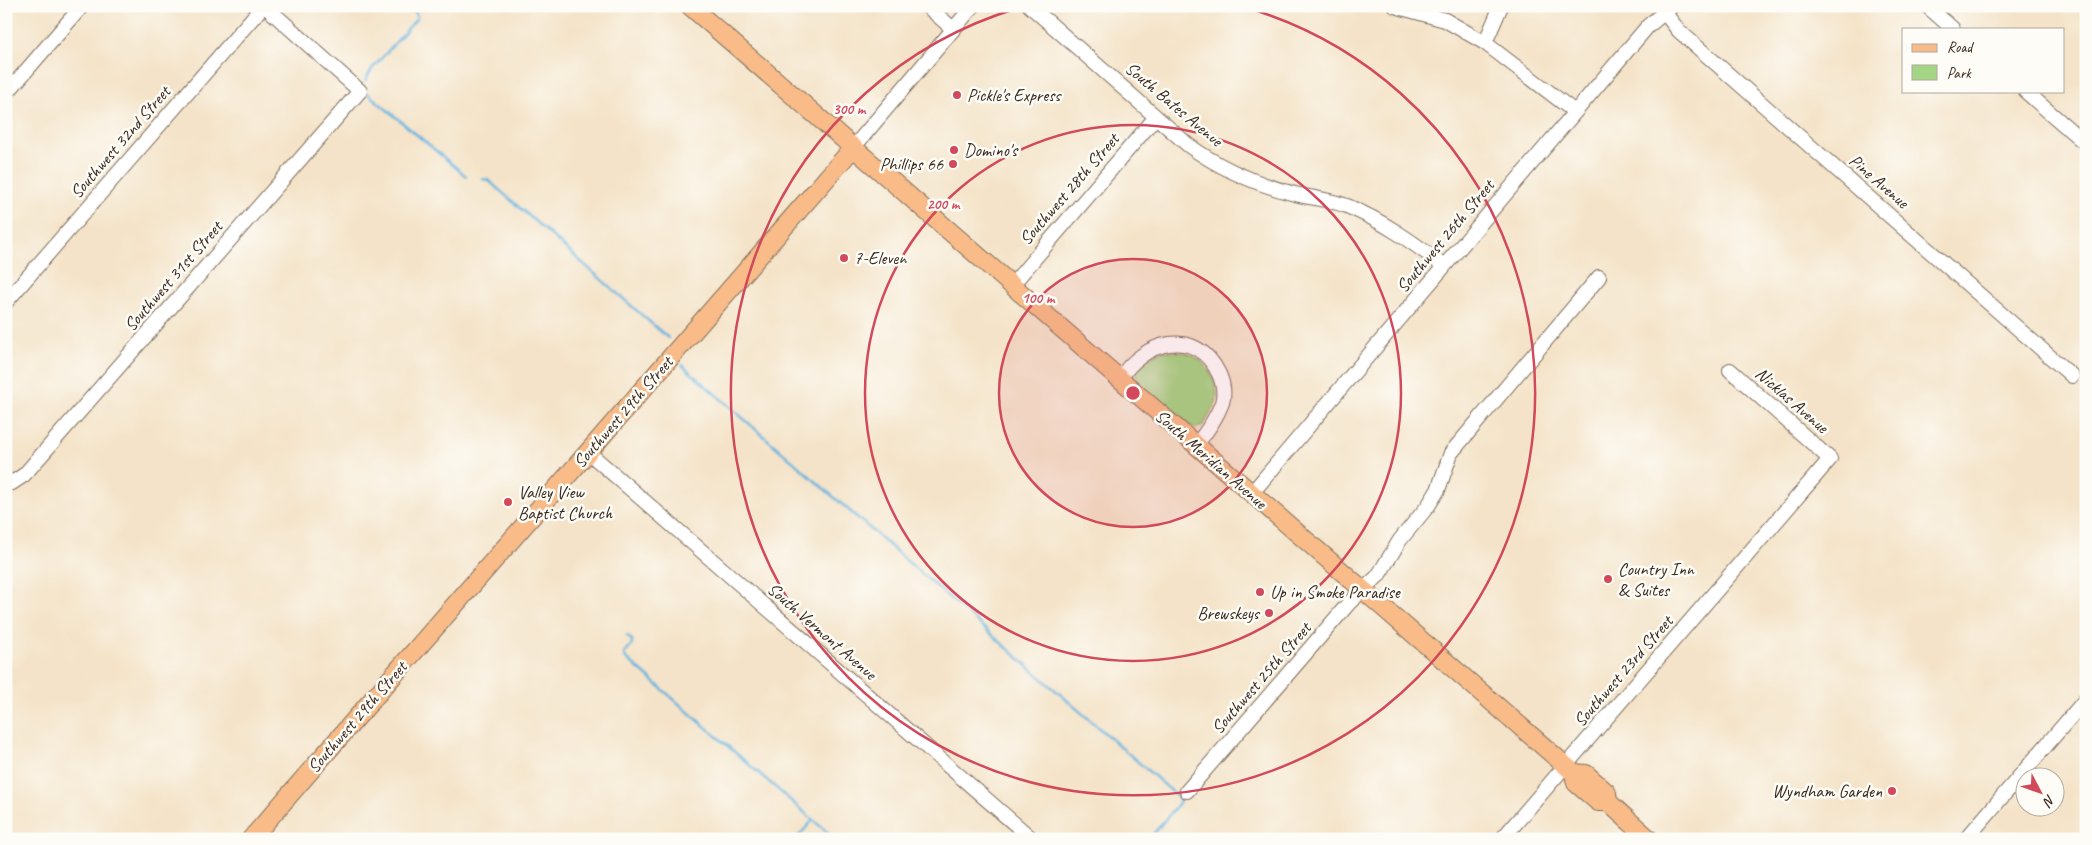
<svg xmlns="http://www.w3.org/2000/svg" width="2092" height="845" font-family="Caveat,sans-serif">
  <rect width="100%" height="100%" fill="#fdfcf7"/>
  <filter id="ink" filterUnits="userSpaceOnUse"><feTurbulence type="fractalNoise" baseFrequency=".02" numOctaves="2"/><feDisplacementMap in="SourceGraphic" scale="10" xChannelSelector="R" yChannelSelector="G"/><feConvolveMatrix kernelMatrix="1 2 1 2 8 2 1 2 1" color-interpolation-filters="sRGB"/></filter>
  <filter id="wash" filterUnits="userSpaceOnUse"><feTurbulence type="fractalNoise" baseFrequency=".0096" numOctaves="4" result="noise"/><feDisplacementMap in="SourceGraphic" scale="20" xChannelSelector="R" yChannelSelector="G"/><feGaussianBlur stdDeviation="1.12" result="paint"/><feColorMatrix in="noise" values="0 0 0 0 0 0 0 0 0 0 0 0 0 0 0 0 0 1.4 0 .05"/><feComposite in="paint" operator="in"/></filter>
  <g filter="url(#wash)">
    <rect width="100%" height="100%" fill="#f4e3c8"/>
    <path fill="#a4d584" stroke="#708051" d="M1163 351C1171 351 1181 351 1190 354 1205 359 1221 385 1216 402 1213 410 1207 418 1203 426L1197 428 1189 426 1138 381C1128 363 1150 357 1163 351Z"/>
    <g fill="none" stroke-linecap="round" stroke-linejoin="round">
      <path stroke="#65b3df" stroke-width="2.5" d="M365 81 372 69 417 18 416 13 409 6
        M367 93 466 176
        M483 179 488 180 668 338
        M682 365 1176 795 1180 800 1179 803 1149 839
        M627 636 632 640V644L624 654 625 657 835 839
        M796 839 813 820"/>
    </g>
  </g>
  <g filter="url(#ink)">
    <g fill="none" stroke-linecap="round" stroke-linejoin="round">
      <defs>
        <path id="minor" d="M927 6 953 29
          M1030 6 1188 145C1221 169 1256 184 1295 194 1312 198 1331 200 1347 206 1383 221 1414 243 1444 266
          M1395 6 1445 20 1485 43 1575 112
          M1927 6 1953 29
          M1664 12 1679 31 2072 376
          M1485 43 1501 6
          M2025 91 2086 144
          M6 94 82 6
          M853 148 973 6
          M1011 286 1156 117
          M6 302 263 6
          M1119 380C1143 341 1196 325 1219 374 1223 383 1225 393 1222 403 1216 419 1206 433 1195 446
          M588 452 1032 839
          M6 479 12 483 24 475 360 91 265 6
          M1251 494 1648 26 1672 6
          M1187 791 1349 603 1378 576 1400 540 1428 506 1438 490 1451 453 1599 277
          M1502 839 1830 459 1730 370
          M1966 839 2086 699"/>
        <path id="major" d="M690 6 1566 766 1574 773 1576 783 1598 802H1608L1649 839
          M1574 773 1586 774 1607 793 1608 802
          M251 839 853 148"/>
      </defs>
      <use href="#minor" stroke="#7c6b5a" stroke-width="16"/>
      <use href="#major" stroke="#7c6b5a" stroke-width="20"/>
      <use href="#minor" stroke="#fff" stroke-width="14"/>
      <use href="#major" stroke="#f9bc89" stroke-width="18"/>
    </g>
  </g>
  <circle cx="1133" cy="393" r="134" fill="#d1495b" fill-opacity=".12"/>
  <g fill="none" stroke="#d1495b" stroke-width="2.5">
    <circle cx="1133" cy="393" r="134"/>
    <circle cx="1133" cy="393" r="268"/>
    <path d="M1244 7A402 402 0 1 1 1022 7"/>
  </g>
  <g fill="#d1495b" stroke="#fdfcf7" stroke-width="2">
    <circle cx="957" cy="95" r="5"/>
    <circle cx="954" cy="150" r="5"/>
    <circle cx="953" cy="164" r="5"/>
    <circle cx="844" cy="258" r="5"/>
    <circle cx="508" cy="502" r="5"/>
    <circle cx="1608" cy="579" r="5"/>
    <circle cx="1260" cy="592" r="5"/>
    <circle cx="1269" cy="613" r="5"/>
    <circle cx="1892" cy="791" r="5"/>
  </g>
  <g text-anchor="middle" stroke-width="5" stroke-linejoin="round" paint-order="stroke">
    <g font-size="18" fill="#3b2a1e" stroke="#fdfcf7" text-anchor="start">
      <text x="967" y="101">Pickle's Express</text>
      <text x="964" y="156">Domino's</text>
      <text x="943" y="170" text-anchor="end">Phillips 66</text>
      <text x="854" y="264">7-Eleven</text>
      <text x="518" y="498">Valley View<tspan x="518" dy="21">Baptist Church</tspan></text>
      <text x="1618" y="575">Country Inn<tspan x="1618" dy="21">&amp; Suites</tspan></text>
      <text x="1270" y="598">Up in Smoke Paradise</text>
      <text x="1259" y="619" text-anchor="end">Brewskeys</text>
      <text x="1882" y="797" text-anchor="end">Wyndham Garden</text>
    </g>
    <g font-size="18" fill="#3b2a1e" stroke="#fdfcf7">
      <text transform="translate(1174 104) rotate(40)" y="6">South Bates Avenue</text>
      <text transform="translate(120 142) rotate(-49)" y="6">Southwest 32nd Street</text>
      <text transform="translate(1879 181) rotate(41)" y="6">Pine Avenue</text>
      <text transform="translate(1069 189) rotate(-49)" y="6">Southwest 28th Street</text>
      <text transform="translate(1445 236) rotate(-50)" y="6">Southwest 26th Street</text>
      <text transform="translate(173 276) rotate(-49)" y="6">Southwest 31st Street</text>
      <text transform="translate(1792 400) rotate(41)" y="6">Nicklas Avenue</text>
      <text transform="translate(623 412) rotate(-49)" y="6">Southwest 29th Street</text>
      <text transform="translate(1211 459) rotate(41)" y="6">South Meridian Avenue</text>
      <text transform="translate(822 631) rotate(41)" y="6">South Vermont Avenue</text>
      <text transform="translate(1623 671) rotate(-49)" y="6">Southwest 23rd Street</text>
      <text transform="translate(1261 678) rotate(-49)" y="6">Southwest 25th Street</text>
      <text transform="translate(357 717) rotate(-49)" y="6">Southwest 29th Street</text>
    </g>
  </g>
  <circle cx="1133" cy="393" r="8" fill="#d1495b" stroke="#fdfcf7" stroke-width="2.5"/>
  <g font-size="15" text-anchor="middle" font-weight="bold" fill="#d1495b" stroke="#fdfcf7" stroke-width="5" stroke-linejoin="round" paint-order="stroke">
    <text x="849" y="114">300 m</text>
    <text x="943" y="209">200 m</text>
    <text x="1038" y="303">100 m</text>
  </g>
  <rect width="2092" height="845" fill="none" stroke="#fdfcf7" stroke-width="25"/>
  <rect x="1902" y="28" width="162" height="65" fill="#fdfcf7" stroke="#afa8a0"/>
  <rect x="1912" y="44" width="25" height="8" fill="#f9bc89" stroke="#afa8a0"/>
  <text x="1947" y="52" font-size="15" fill="#3b2a1e">Road</text>
  <rect x="1912" y="65" width="25" height="15" fill="#a4d584" stroke="#afa8a0"/>
  <text x="1947" y="78" font-size="15" fill="#3b2a1e">Park</text>
  <g transform="translate(2040 792) rotate(131)"><circle r="24" fill="#fdfcf7" stroke="#afa8a0"/>
  <path d="M0-4L9 19L0 12L-9 19Z" fill="#d1495b"/>
  <text y="-8" font-size="14" font-weight="bold" text-anchor="middle" fill="#3b2a1e">N</text>
  </g>
</svg>
